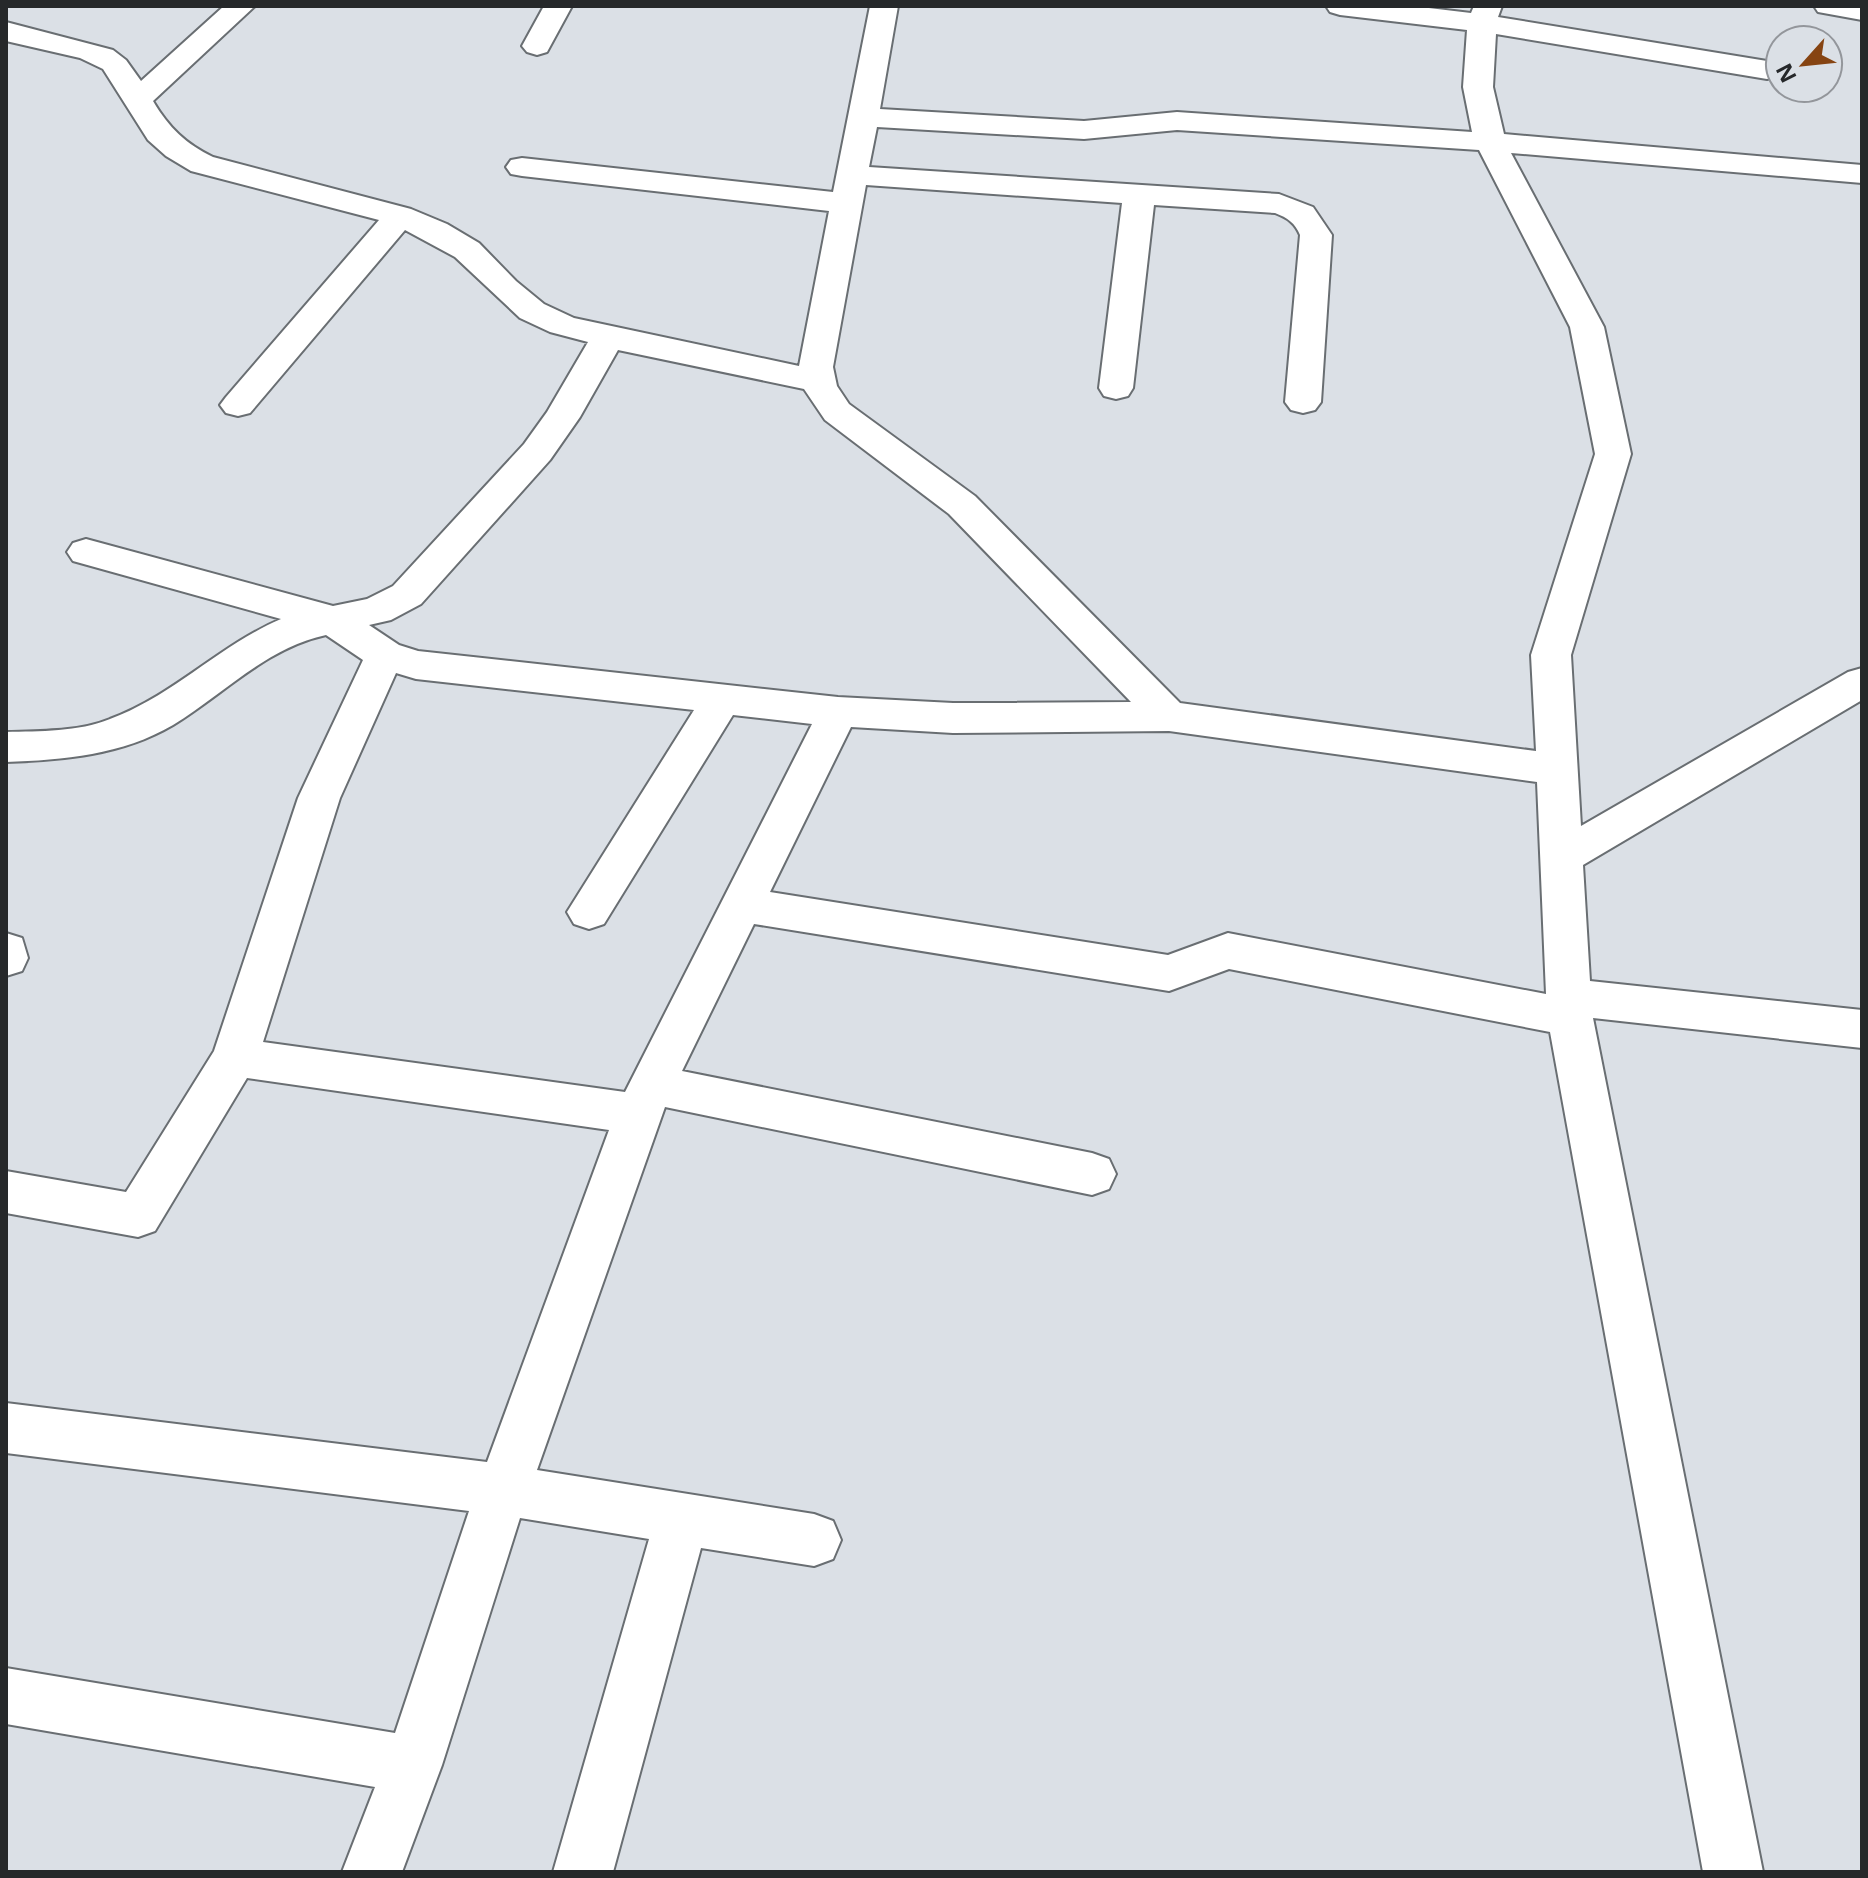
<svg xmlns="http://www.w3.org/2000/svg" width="1868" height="1878" font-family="'Noto Sans',sans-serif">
  <rect width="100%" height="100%" fill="#dbe0e6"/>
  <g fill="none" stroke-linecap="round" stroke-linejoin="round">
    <defs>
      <path id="street" d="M224 6H255L153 101C169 128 186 144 213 157L411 209 447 224 479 243 516 281 544 304 574 318 799 366 829 211 522 176 511 174 506 167 511 160 522 158 833 192 870 6H898L880 109 1084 121 1177 112 1472 132 1463 87 1467 30 1340 15 1330 12 1326 6H1412L1471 13 1474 6H1502L1498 17 1767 61 1780 67 1777 76 1767 79 1496 34 1493 87 1504 134 1862 165V183L1511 153 1604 327 1631 454 1571 655 1581 826 1848 672 1862 668V700L1583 865 1590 981 1862 1010V1048L1593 1018 1763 1872H1703L1550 1032 1229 969 1169 991 754 924 682 1071 1092 1153 1109 1159 1116 1174 1109 1189 1092 1195 665 1107 537 1470 814 1514 833 1521 841 1540 833 1559 814 1566 701 1548 613 1872H553L649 1539 520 1518 442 1765 402 1872H342L375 1787 6 1724V1668L395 1733 469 1511 6 1453V1403L487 1462 609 1130 247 1078 155 1231 138 1237 6 1213V1171L126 1192 214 1051 298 798 363 660 326 635C266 648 224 694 173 725 122 755 64 760 6 762V732C40 731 78 732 110 719 173 696 220 645 281 619L73 561 67 552 73 543 86 539 333 606 367 599 393 586 524 444 547 412 588 342 550 332 520 318 455 257 405 230 250 413 238 416 226 413 220 405 226 397 379 220 191 171 166 156 148 140 103 69 80 58 6 41V22L113 50 126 60 141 81ZM877 127 1084 139 1177 130 1479 150 1570 327 1595 454 1531 655 1536 751 1180 703 975 496 849 404 837 386 833 367 866 185 1122 203 1099 388 1104 396 1116 399 1128 396 1133 388 1154 205 1275 213C1288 218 1295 223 1300 235L1285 402 1291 410 1303 413 1315 410 1321 402 1332 235 1313 207 1279 194 869 167ZM618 350 804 389 825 420 949 514 1131 702 953 703 838 697 418 651 399 645 369 625 391 620 421 604 550 460 580 417ZM396 673 416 679 694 710 567 912 574 924 589 929 604 924 733 715 812 724 625 1092 263 1042 340 798ZM851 727 953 733 1169 731 1537 782 1546 994 1228 933 1168 955 770 892Z
        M544 6H572L547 52 537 55 527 52 522 46Z
        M1814 6H1862V20L1818 12Z
        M6 933 22 938 28 958 22 971 6 976Z"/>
    </defs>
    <use href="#street" stroke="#696e72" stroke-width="4"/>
    <use href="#street" fill="#fff" fill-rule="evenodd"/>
  </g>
  <rect width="1868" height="1878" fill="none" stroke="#26282a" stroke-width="16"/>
  <g transform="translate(1804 64) rotate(243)"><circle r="38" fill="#dbe0e6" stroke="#93969b" stroke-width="2"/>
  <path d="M0-6L14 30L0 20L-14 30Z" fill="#864412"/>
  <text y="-12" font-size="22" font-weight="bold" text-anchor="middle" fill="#26282a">N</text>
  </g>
</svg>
